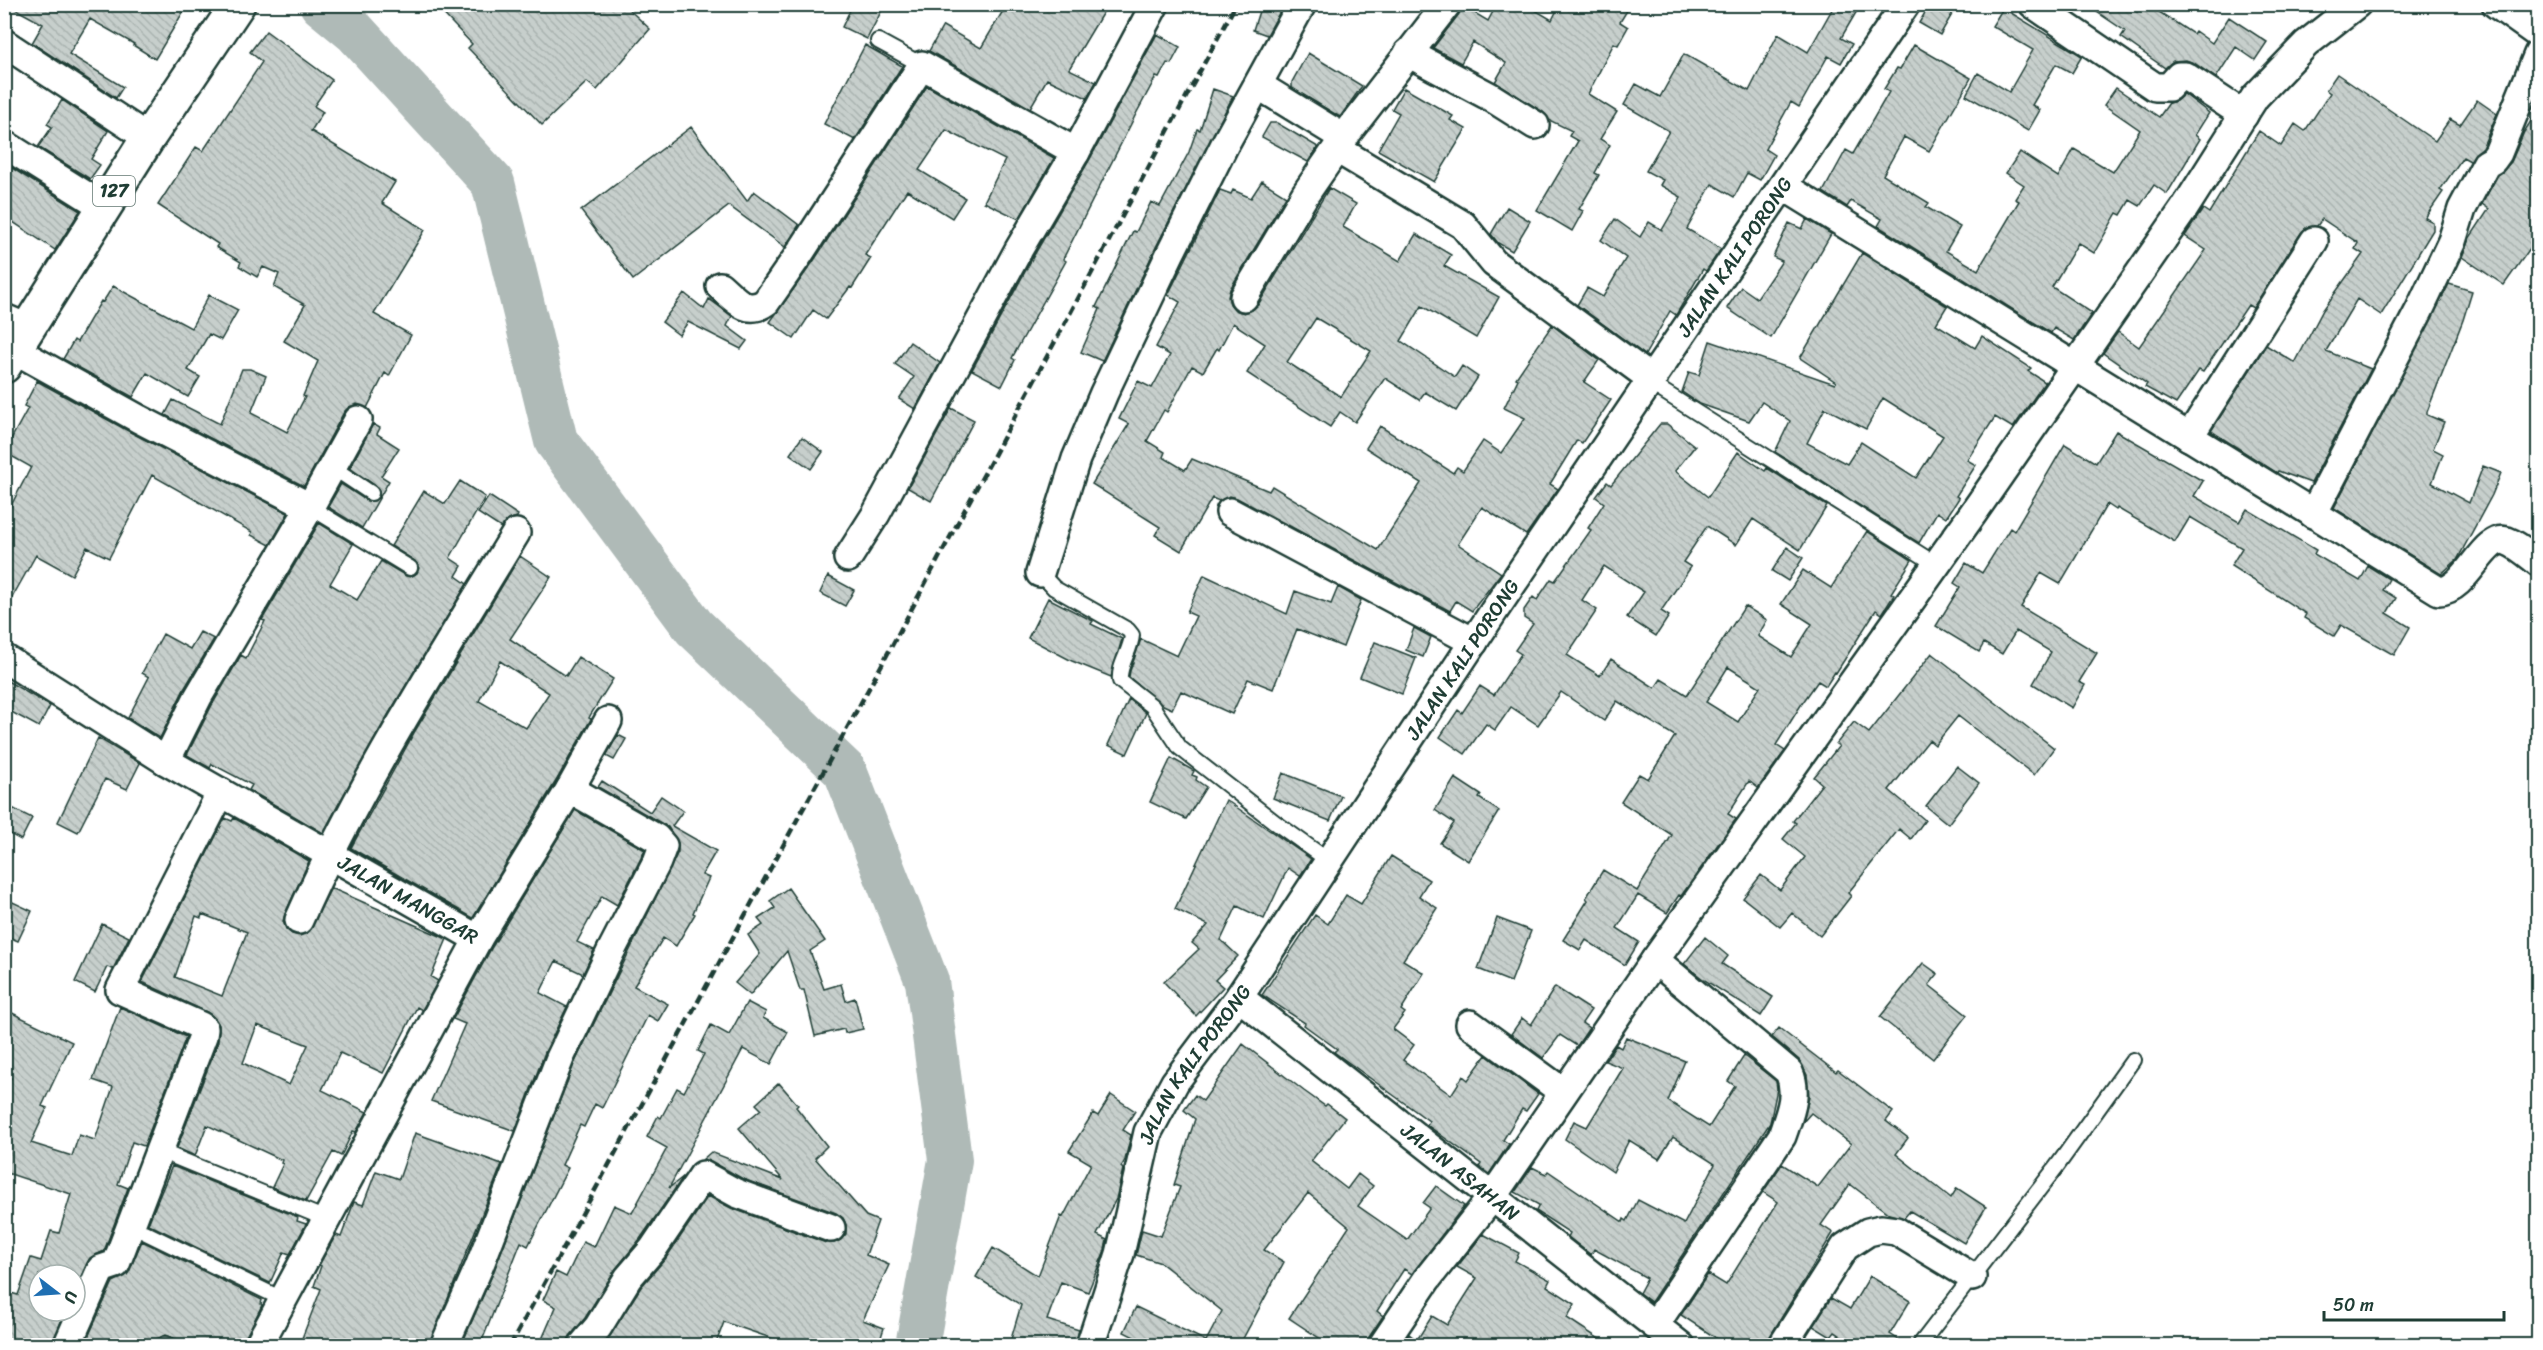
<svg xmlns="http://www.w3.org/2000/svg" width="2543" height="1350" font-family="Sriracha,sans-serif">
  <defs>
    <pattern id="building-back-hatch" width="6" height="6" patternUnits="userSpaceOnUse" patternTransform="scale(1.5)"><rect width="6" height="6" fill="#c7cfcc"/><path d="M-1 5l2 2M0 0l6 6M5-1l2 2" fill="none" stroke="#aab3b0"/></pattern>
  </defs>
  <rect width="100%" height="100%" fill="#fff"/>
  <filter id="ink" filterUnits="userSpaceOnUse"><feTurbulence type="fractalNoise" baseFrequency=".0167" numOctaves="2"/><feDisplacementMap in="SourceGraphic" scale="12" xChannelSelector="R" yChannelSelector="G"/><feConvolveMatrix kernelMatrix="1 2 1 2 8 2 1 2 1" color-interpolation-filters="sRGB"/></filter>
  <g filter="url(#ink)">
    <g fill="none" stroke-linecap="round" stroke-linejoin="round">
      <path stroke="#afbab7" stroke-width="44" d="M321 4 355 32 493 183 556 441 694 627 845 771 927 981 950 1160 917 1346"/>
    </g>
    <path fill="url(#building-back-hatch)" stroke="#1f3d34" stroke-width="1.5" fill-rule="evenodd" d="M6 4H188L155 59 133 45 134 44 90 19 69 54 123 87 116 98 32 43 43 24Z
      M434 4H623L650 29 597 90 587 82 542 125 468 48 472 44Z
      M853 4H885L867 39 842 27Z
      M1007 4H1108L1069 69 1096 82 1087 98 1047 79 1030 108 929 51 943 26 981 48Z
      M1268 4H1284L1267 35 1253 30 1260 8 1266 10Z
      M1497 4H1525L1552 20 1560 4H1631L1620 22 1628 27 1618 45 1614 43 1588 94 1617 112 1600 139 1610 145 1595 173 1599 175 1579 209 1583 211 1572 231 1537 210 1578 141 1569 136 1572 131 1549 120 1543 112 1495 82 1506 63 1473 42 1461 63 1433 48 1459 14 1463 6 1488 21Z
      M1835 4H1861L1841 38 1852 44 1841 63 1828 56 1799 107 1791 102 1765 149 1774 155 1760 180 1747 173 1734 197 1712 184 1687 229 1721 249 1706 271 1703 269 1676 315 1670 311 1645 355 1577 305 1587 288 1603 297 1626 258 1601 240 1615 219 1640 237 1649 222 1662 230 1681 197 1660 185 1663 180 1646 171 1669 131 1624 105 1636 84 1660 97 1684 54 1749 91 1778 34 1808 52Z
      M1930 4H1943L1954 11 1940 35 1919 23Z
      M2085 4H2126L2137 12 2142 4H2147L2193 34 2195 31 2212 43 2229 17 2267 42 2255 60 2236 47 2216 78 2194 63 2186 60 2173 61 2165 68 2121 37 2125 31Z
      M2003 8 2082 56 2072 73 2056 64 2032 105 2040 110 2028 131 1966 95 1978 73 2009 92 2033 50 1992 26Z
      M266 31 332 80 314 106 323 112 311 131 395 182 382 203 425 230 374 314 411 335 389 376 385 373 367 408 357 404 349 407 344 412 304 486 165 415 173 400 220 424 242 369H250L266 376 251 413 287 432 305 397 303 396 318 361 284 341 305 305 274 287 279 274 263 267 257 277 239 266 241 262 216 247 218 244 158 205 196 147 203 151 262 62 250 52Z
      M1157 34 1180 47 1171 64 1167 63 1159 78 1156 77 1136 114 1063 259 1066 261 1012 358 1015 360 1002 386 972 370 1033 257 1090 159Z
      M865 45 902 66 855 140 824 124Z
      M1914 45 1971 78 1929 151 1904 137 1883 175 1929 203 1926 207 1960 227 1946 251 1978 270 2019 201 2015 199 2024 185 2006 173 2020 152 2058 177 2074 149 2113 172 2140 130 2104 105 2116 88 2159 117 2169 103 2176 101 2184 94 2209 113 2195 135 2200 139 2167 194 2154 185 2140 206 2130 200 2121 215 2117 213 2094 253 2078 243 2052 287 2092 313 2074 340 2054 328 2051 333 1878 226 1882 219 1851 201 1847 207 1823 192 1846 150 1853 154 1889 92 1884 89 1897 68 1900 69Z
      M1308 53 1362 86 1340 117 1292 88V82Z
      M2337 74 2435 141 2450 119 2460 125 2477 100 2497 114 2482 148 2470 161 2463 157 2440 190 2443 192 2425 218 2433 222V230L2381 315 2357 299 2326 351 2371 369 2311 483 2278 471 2277 473 2211 431 2266 345 2295 363 2323 310 2363 254 2355 249 2358 243 2322 219 2317 226 2307 227 2301 233 2253 308 2248 305 2203 372 2199 370 2176 404 2145 387 2147 384 2103 353 2118 332 2139 347 2206 250 2185 236 2203 209 2209 213 2259 131 2281 146 2295 124 2305 131 2330 93 2326 90Z
      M927 86 1054 158 1019 219 984 202 1005 160 946 130 919 170 965 198 952 218 907 190 865 255 871 258 852 288 850 287 826 319 813 310 794 339 770 322 813 262Z
      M1404 88 1453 116 1450 120 1466 129 1434 182 1378 150 1399 113 1392 109Z
      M1213 89 1233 96 1156 247 1102 361 1081 352 1100 309 1096 307 1133 231 1136 232 1151 202 1160 206 1189 152 1197 129 1200 130Z
      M62 100 108 131 91 159 100 165 90 179 38 147 52 127 47 124Z
      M2538 110V237L2504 285 2462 257 2469 239 2489 209 2482 204 2498 175 2511 162 2524 132Z
      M1270 123H1277L1318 147 1308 162 1262 137Z
      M691 127 747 201 754 191 799 225 785 247 729 206 633 280 581 211Z
      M4 163 80 211 55 250 4 216Z
      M1262 181 1286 196 1230 289 1228 297 1230 304 1235 310 1244 313 1252 310 1258 305 1329 188 1356 204 1343 227 1400 261 1416 234 1451 255 1444 266 1499 297 1476 338 1422 306 1401 341 1455 377 1462 366 1478 377 1456 411 1425 392 1419 400 1385 378 1355 422 1340 412 1330 427 1247 373 1265 344 1233 323 1219 350 1217 348 1203 372 1192 366 1167 412 1164 410 1147 441 1165 452 1163 457 1185 470 1192 459 1269 491 1272 486 1378 550 1421 483 1366 448 1380 426 1453 473 1457 467 1463 471 1483 441 1501 453 1525 418 1504 408 1518 379 1516 378 1552 325 1599 360 1584 382 1611 400 1582 443 1577 440 1550 484 1558 489 1526 535 1482 507 1458 544 1501 573 1472 611 1456 601 1450 611 1237 498 1230 496 1219 501 1212 498 1181 551 1155 535 1160 527 1092 484 1129 424 1119 419 1138 381 1152 388 1170 355 1156 347 1180 302 1168 295 1220 190 1231 194 1233 190 1251 198ZM1316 318 1371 351 1341 397 1287 362Z
      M1507 207 1530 221 1512 251 1498 243 1491 234Z
      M1807 219 1831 234 1771 338 1727 308 1741 287 1757 298 1782 261 1773 257 1789 223 1802 229Z
      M1862 253 1947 306 1936 324 1975 348 1982 336 2031 368 2028 371 2045 382 2013 428 1995 417 1967 460 1976 465 1956 496 1959 498 1946 518 1937 512 1919 543 1775 452 1790 421 1762 402 1749 421 1700 404 1682 392 1689 372 1699 375 1710 341 1835 384 1836 382 1800 358ZM1883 398 1943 436 1916 478 1861 442 1847 464 1807 443 1825 408 1866 429Z
      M2449 284 2472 291 2463 320 2427 412V415L2444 422 2433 449 2443 454 2432 483 2469 503 2483 466 2501 473 2492 495 2457 560 2441 574 2334 508Z
      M113 286 191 328 209 295 238 310 221 340 209 334 188 370 200 377 188 397 147 373 133 397 63 359 74 340 77 342 101 301 103 302Z
      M684 293 704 309 709 299 732 316 727 326 747 341 741 349 688 322 679 335 662 322Z
      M910 342 940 363 915 409 899 399 914 377 895 364Z
      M37 381 132 433 288 513 270 545 251 535 252 532 152 475 109 558 87 547 72 575 36 555 4 612V519L31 467 4 452 28 408 24 406Z
      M951 408 974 420 931 501 908 488Z
      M373 424 380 428 377 434 399 448 381 476 389 481 362 528 328 507 341 484 367 501H374L379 497V490L376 486 350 468Z
      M1660 424H1667L1695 446 1675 471 1708 497 1738 452 1765 471 1767 468 1827 506 1800 550 1753 519 1736 545 1707 526 1683 562 1691 567 1661 611 1669 616 1656 636 1627 617 1644 592 1604 566 1582 600 1597 610 1567 655 1600 676 1611 659 1655 688 1661 679 1687 695 1745 606 1767 620 1758 636 1791 657 1812 624 1781 604 1803 570 1831 588 1867 531 1912 560 1891 593 1894 595 1882 614 1876 610 1836 673 1835 672 1826 686 1818 681 1801 705 1776 745 1785 751 1758 788 1749 781 1728 814 1736 819 1681 896 1679 895 1667 913 1638 895 1617 928 1639 942 1625 965 1586 940 1580 950 1563 940 1588 900 1586 898 1603 870 1637 891 1672 835 1621 802 1639 774 1648 779 1675 736 1617 701 1604 721 1561 692 1538 725 1511 707 1495 730 1486 724 1465 754 1440 737 1458 710 1462 713 1480 686 1494 695 1521 654 1515 650 1533 624 1524 618V610L1533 597 1537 600 1551 579 1555 581 1591 530 1588 528 1604 503 1596 497 1607 482 1611 485ZM1728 667 1760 687 1738 722 1706 702Z
      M2116 431 2203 481 2194 496 2239 522 2247 509 2316 550 2314 554 2360 581 2368 566 2389 579 2383 590 2396 598 2387 613 2410 627 2394 655 2341 625 2334 636 2304 618 2306 614 2231 566 2242 548 2190 517 2175 542 2117 508 2116 510 2107 504 2060 584 2041 573 2021 607 2097 653 2079 682 2085 685 2072 708 2033 684 2051 652 2016 631 2002 654 1984 643 1979 652 1936 626 1960 587 1954 583 1966 563 1982 573 2010 528 2014 531 2065 444 2096 463Z
      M802 437 823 452 811 469 790 454Z
      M460 481 485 497 450 558 462 566 456 576 467 584 388 715 323 833 249 790 252 785 212 764 210 768 187 755 212 705 241 655 246 658 265 621 262 620 319 523 353 544 330 584 357 600 381 561 406 576 410 577 417 573 419 568 415 561 391 546 424 491 445 504Z
      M489 496 518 515 517 517 508 520 501 528 478 513Z
      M1787 547 1803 558 1788 581 1772 571Z
      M520 556 551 577 510 639 566 676 578 657 613 679 591 714 589 718 591 719 556 781 473 918 351 848 415 731ZM500 661 549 693 526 728 479 701Z
      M1204 575 1287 614 1295 591 1331 604 1338 587 1361 600 1343 647 1297 629 1273 689 1248 679 1232 714 1181 691 1172 709 1161 704 1129 677 1130 671 1141 639 1177 656 1196 616 1187 612Z
      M828 576 854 590 845 606 820 593Z
      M1048 598 1093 621 1091 624 1122 639 1111 677 1072 661 1028 638Z
      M1414 628 1431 637 1423 657 1406 650Z
      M200 632 214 639 184 689 160 738 128 718 149 677 142 673 163 634 190 649Z
      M1375 642 1416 658 1402 694 1360 677Z
      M1932 653 2054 748 2034 775 1958 716 1935 745 1929 740 1889 790 1925 820 1911 839 1899 829 1848 893 1851 896 1820 936 1792 913 1780 927 1743 898 1761 875 1780 890 1805 857 1783 839 1796 823 1793 821 1822 784 1814 777 1839 746 1836 744 1854 722 1869 733Z
      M4 679 50 706 39 727 4 708Z
      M1129 699 1146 713 1127 754 1108 745Z
      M618 735 626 739 614 760 606 756Z
      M98 738 140 763 127 789 105 779 78 832 58 822Z
      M1171 758 1194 771 1192 775 1197 777 1196 780 1206 787 1186 819 1150 802Z
      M1957 766 1979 783 1948 824 1926 806Z
      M1283 773 1341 796 1330 821 1273 798Z
      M1455 778 1481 795 1479 798 1499 811 1468 861 1440 843 1454 823 1435 810Z
      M602 781 650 812 661 796 683 811 672 826 716 851 702 875 709 878 693 913 695 914 676 946 663 938 634 986 668 1004 658 1021 648 1015 602 1108 595 1104 584 1127 580 1125 562 1165 568 1168 528 1246 521 1242 480 1346H461L493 1273 574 1064 678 852V843L668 827 598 787Z
      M1226 800 1311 859 1300 876 1288 868 1264 919 1237 906 1221 940 1238 956 1215 980 1223 987 1196 1016 1164 982 1199 949 1192 943 1208 925 1175 909Z
      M4 804 32 818 21 840 4 831Z
      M575 810 645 850 617 905 602 896 577 942 594 950 583 974 556 961 540 993 567 1007 545 1052 515 1131 431 1101 465 1024 453 1019 492 947Z
      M225 818 232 821 234 818 309 861 285 914 283 921 286 929 292 934 300 936 308 932 331 888 447 939 431 977 438 981 422 1010 417 1007 383 1073 340 1053 322 1090 367 1112 356 1132 353 1131 341 1156 333 1152 306 1201 272 1187 283 1164 281 1163 282 1160 207 1125 195 1156 177 1148 218 1042 219 1025 207 1012 142 982ZM202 914 247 932 222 996 175 977 196 916 201 918ZM257 1025 308 1045 289 1085 243 1063Z
      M1391 856 1429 880 1419 896 1437 908 1403 960 1424 973 1401 1010 1405 1013 1393 1029 1414 1045 1403 1060 1451 1095 1463 1076 1468 1080 1486 1055 1538 1094 1526 1111 1522 1109 1503 1140 1509 1144 1489 1174 1479 1167 1481 1164 1427 1125 1429 1121 1334 1052 1337 1049 1304 1025 1305 1023 1262 995 1315 915 1328 924 1346 895 1361 904Z
      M788 888 825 941 810 951 824 989 841 984 846 1001 855 998 863 1029 845 1033 844 1029 815 1036 804 990H800L787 951 750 995 735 983 760 954 748 935 763 925 758 919 775 908 770 901Z
      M4 898 32 911 18 941 4 935Z
      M1497 918 1531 931 1511 982 1478 969Z
      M102 924 129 937 113 969 107 967 95 992 75 982Z
      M1705 937 1728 956 1722 964 1773 997 1761 1016 1703 979 1684 964Z
      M1923 963 1938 974 1929 985 1967 1015 1933 1059 1880 1017Z
      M1555 987 1591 1010 1582 1023 1589 1028 1577 1046 1560 1035 1543 1058 1511 1034 1522 1018 1531 1025Z
      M747 1002 766 1012 763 1018 788 1032 771 1064 743 1049 669 1188 684 1176 640 1239 615 1270 585 1318 570 1336 567 1346H539L556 1307 543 1300 556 1272 566 1277 583 1242 594 1247 614 1205 632 1213 667 1148 647 1137 658 1116 661 1118 677 1088 684 1092 704 1054 698 1051 711 1025 729 1035Z
      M120 1007 186 1037 144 1146 132 1142 118 1184 128 1188 104 1251 90 1258 75 1289V1275H39V1311H65L52 1346H4V1291L18 1295 31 1258 41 1261 51 1231 59 1233 71 1194 4 1172V1091L11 1078 4 1075V1009L72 1042 42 1106 47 1108 31 1143 72 1156 79 1135 95 1140 113 1087 93 1080Z
      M1779 1028 1836 1072 1838 1070 1893 1112 1886 1121 1908 1138 1896 1154 1951 1198 1957 1188 1986 1207 1964 1243 1910 1211 1904 1218 1889 1214 1850 1184 1821 1225 1833 1233 1769 1338 1766 1346H1728L1681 1315 1708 1274 1726 1285 1778 1202 1763 1192 1782 1164 1818 1187 1851 1144 1811 1113 1803 1122 1809 1097 1807 1075 1799 1060 1772 1037Z
      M1626 1037 1685 1061 1668 1101 1709 1127 1735 1086 1728 1081 1744 1056 1776 1081 1777 1089 1770 1123 1651 1302 1639 1293 1647 1278 1594 1249 1591 1255 1568 1237 1570 1233 1536 1211 1539 1205 1515 1192 1532 1167 1546 1174 1548 1171 1623 1222 1624 1219 1627 1221 1638 1200 1684 1224 1715 1164 1673 1137 1659 1159 1629 1140 1613 1172 1565 1139 1574 1121 1587 1127 1623 1068 1605 1061 1616 1045 1621 1048Z
      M1243 1044 1304 1091 1325 1106 1327 1104 1345 1118 1311 1161 1347 1189 1358 1174 1373 1186 1358 1206 1407 1240 1430 1208 1423 1203 1436 1186 1464 1206 1412 1274 1404 1269 1377 1311 1383 1316 1369 1337 1366 1346H1314L1319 1338 1289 1318 1349 1227 1308 1193 1264 1250 1284 1262 1239 1346H1152L1124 1332 1136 1307 1206 1341 1222 1311 1161 1263 1136 1255 1142 1230 1161 1236 1180 1187 1174 1185 1195 1119 1184 1110 1195 1095 1203 1101Z
      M779 1083 798 1105 796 1107 827 1146 815 1158 866 1216 878 1221 866 1255 889 1265 863 1320 884 1328 878 1346H794L724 1322 715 1346H603L641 1287 666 1258 708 1196 731 1208 826 1243H834L841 1240 846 1234V1225L843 1218 836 1213 743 1179 711 1161 703 1159 711 1152 783 1180 739 1128 761 1109 756 1104Z
      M1111 1095 1135 1111 1123 1130 1131 1135 1125 1160 1121 1167 1123 1169 1116 1199 1097 1235 1107 1240 1105 1250 1088 1292 1061 1282 1047 1320 1079 1330 1075 1346H1009L1021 1305 976 1277 993 1248 1038 1276 1061 1216 1063 1217 1091 1164 1069 1151 1093 1113 1098 1116Z
      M415 1133 502 1164 429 1346H299L321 1289 314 1286 321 1266 319 1265 336 1235 341 1237 354 1202 363 1205 376 1171 399 1179Z
      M172 1166 298 1217 297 1221 306 1224 290 1254 284 1252 270 1283 148 1224Z
      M1483 1234 1519 1253 1515 1261 1550 1280 1547 1286 1575 1304 1567 1318 1610 1346H1401L1409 1334 1417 1340 1432 1316 1447 1325 1477 1278 1457 1267Z
      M142 1241 262 1300 261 1304 262 1305 242 1346H178L174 1338 165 1335 157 1339 156 1346H84L113 1282 127 1275Z
      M1870 1276 1910 1301 1890 1334 1908 1346H1857L1835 1332 1831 1337 1813 1326 1831 1298 1850 1309Z"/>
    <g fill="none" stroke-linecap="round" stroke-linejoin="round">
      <defs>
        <path id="lane" d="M878 41 922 65
          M1650 383 1937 565
          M332 467 371 493
          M310 507 410 568
          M1040 573 1054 588 1128 630 1132 635C1131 651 1118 665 1120 681L1152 706 1180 748 1276 823 1329 861
          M160 1151 326 1219
          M144 1232 282 1299
          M165 1344 169 1346
          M1919 1346 2057 1166 2133 1060"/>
        <g id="street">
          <path d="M2033 4 2155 87H2169L2179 76H2185L2244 115"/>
          <path d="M2496 4 2538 34"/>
          <path d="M4 43 148 138"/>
          <path d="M1408 53 1489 96 1535 125"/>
          <path d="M1258 85 1344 138"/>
          <path d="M4 144 104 207"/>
          <path d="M1337 149 1463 225 1494 263 1653 380"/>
          <path d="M1783 186 2439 591C2468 590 2483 533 2507 541 2518 545 2529 555 2538 562"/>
          <path d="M720 286C735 299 747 316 766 302L800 253 922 65 1076 152"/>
          <path d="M1244 297 1306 193 1348 132 1447 4"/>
          <path d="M4 318 27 328"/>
          <path d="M15 350 139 419 310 507 198 697 166 761"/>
          <path d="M2189 437 2314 241"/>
          <path d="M310 507 358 420"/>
          <path d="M1230 512 1474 642"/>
          <path d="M2313 514 2419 311 2452 241 2462 209 2486 164 2493 160 2498 153 2538 54"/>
          <path d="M848 558 876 514 1019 249 1076 152 1155 4"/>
          <path d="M1040 573 1076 459 1104 393 1170 254 1225 144 1302 4"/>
          <path id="s1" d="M4 658 166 761 478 939 258 1346"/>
          <path d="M299 920C359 784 439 660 516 533"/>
          <path d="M478 939 570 789 608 721"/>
          <path d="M1655 960 1789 1072C1799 1094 1789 1115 1782 1136L1655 1325"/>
          <path id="s2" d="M1239 997 1681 1346"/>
          <path d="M1470 1024 1563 1092"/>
          <path d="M67 1346 101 1269 116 1264 203 1036 204 1029 201 1026 120 990 221 792"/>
          <path d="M444 1346 479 1267 560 1058 611 951 657 862 663 846 656 838 570 789"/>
          <path d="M582 1346 598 1327 628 1278 653 1249 703 1175 736 1193 831 1228"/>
          <path id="s3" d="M1090 1346 1120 1254 1148 1132 1175 1082 1239 997 1494 611 1906 4"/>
          <path d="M1382 1346 1427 1279 1492 1197 1655 960 1974 512 2184 209 2255 97 2306 44 2357 4"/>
          <path d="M1782 1346 1845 1247 1868 1232 1881 1229 1896 1231 1972 1277"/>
        </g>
        <path id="primary" d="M4 366 148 138 238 4"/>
      </defs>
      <use href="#lane" stroke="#1f3d34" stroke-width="18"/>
      <use href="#street" stroke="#1f3d34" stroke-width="32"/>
      <use href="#primary" stroke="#1f3d34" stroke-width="38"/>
      <use href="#lane" stroke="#fff" stroke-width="14"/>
      <use href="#street" stroke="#fff" stroke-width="27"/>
      <use href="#primary" stroke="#fff" stroke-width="33"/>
      <path stroke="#1f3d34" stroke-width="4.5" stroke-dasharray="9 4.5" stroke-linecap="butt" d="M510 1346 881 666 1236 4"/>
    </g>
  </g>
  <g text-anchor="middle" stroke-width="6" stroke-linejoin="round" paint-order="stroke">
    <rect fill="#fff" stroke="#627771" stroke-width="1.5" x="93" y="176" width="42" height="30" rx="4.5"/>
    <g font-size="18" font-weight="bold" fill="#1f3d34">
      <text x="114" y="197">127</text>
    </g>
    <g font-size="20" fill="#1f3d34" stroke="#fff">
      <text dy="7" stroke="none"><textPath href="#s3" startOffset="1276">JALAN KALI PORONG</textPath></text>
      <text dy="7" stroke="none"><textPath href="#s3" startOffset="790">JALAN KALI PORONG</textPath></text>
      <text dy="7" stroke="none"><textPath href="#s1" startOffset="471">JALAN MANGGAR</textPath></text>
      <text dy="7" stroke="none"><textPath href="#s3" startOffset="304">JALAN KALI PORONG</textPath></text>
      <text dy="7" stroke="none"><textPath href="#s2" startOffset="282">JALAN ASAHAN</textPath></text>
    </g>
  </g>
  <rect width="2543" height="1350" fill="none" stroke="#fff" stroke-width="24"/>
  <rect x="12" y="12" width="2519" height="1326" fill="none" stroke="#1f3d34" stroke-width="2" filter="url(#ink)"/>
  <g transform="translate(57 1293) rotate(107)"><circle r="28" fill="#ffffff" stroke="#a5b1ae" stroke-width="1.5"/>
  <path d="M0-4.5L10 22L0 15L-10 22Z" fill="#1f6fb2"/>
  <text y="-9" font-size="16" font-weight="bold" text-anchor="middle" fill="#1f3d34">U</text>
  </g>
  <path d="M2324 1311v9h180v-9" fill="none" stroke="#1f3d34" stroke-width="3"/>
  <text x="2333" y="1311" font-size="18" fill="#1f3d34" stroke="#ffffff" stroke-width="4.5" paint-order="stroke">50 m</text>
</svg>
